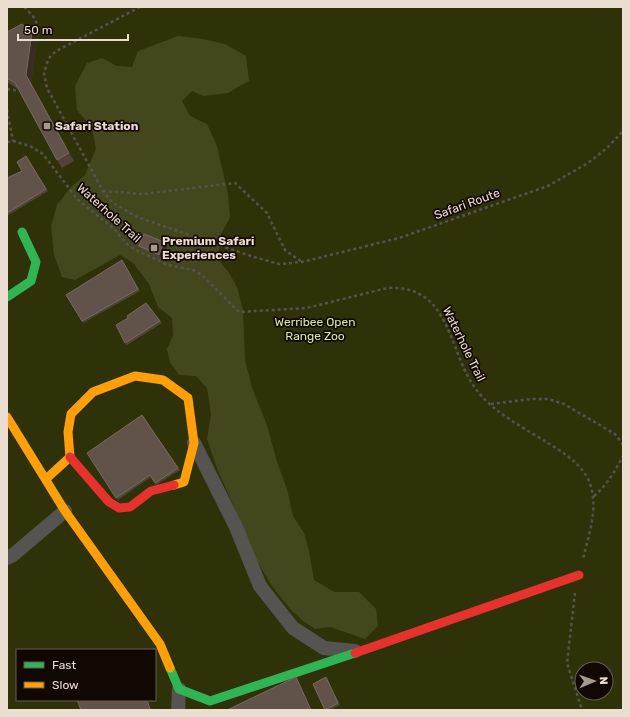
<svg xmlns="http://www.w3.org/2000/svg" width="630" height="717" font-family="Rubik,sans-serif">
  <rect width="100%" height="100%" fill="#281b11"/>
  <path fill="#2f3209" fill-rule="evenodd" d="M7 7H623V710H7ZM17 650H155V700H17ZM582 669H606V693H582Z"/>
  <path fill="#44471d" d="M178 36 203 39 225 44 246 56 249 81 228 93 203 96 192 91 182 101 190 116 207 124 217 146 228 194 230 218 221 234 218 259 229 273 237 287 243 310 245 360 252 388 267 425 277 462 287 489 293 516 304 533 309 551 314 580 334 592H359L376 609 378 626 365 639 330 627 315 629 303 621 290 609 272 586 255 558 244 529 218 471 207 439 211 414 207 388 196 376 179 375 170 362 167 349 173 335 172 318 158 307 149 284 133 263 120 255 75 280 62 277 54 255 51 226 57 205 70 188 85 175 96 149 92 128 77 110 75 86 87 63 102 58 117 66 132 67 138 51Z"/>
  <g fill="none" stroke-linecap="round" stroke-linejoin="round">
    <path stroke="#56534e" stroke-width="2.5" stroke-dasharray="3 3" stroke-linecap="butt" d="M24 7C36 18 39 23 37 39L35 40
      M140 7 60 49 51 55 47 63 44 74 47 88 103 191 112 202 137 217 254 257 279 264 302 262 399 238 548 186 588 163 607 148 623 131
      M7 89 20 91
      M7 110 13 141
      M7 142 13 141 30 146 43 154 78 200 113 228 127 244 138 251 168 265 193 270 202 275 239 312 307 308 387 288C454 284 447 356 479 393 496 414 526 429 548 443 564 453 579 462 588 479 600 504 589 534 583 559
      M103 191 143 194 235 183 267 213 285 250 302 262
      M491 404 531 399H548L564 404 615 434 622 443 623 446
      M594 496C607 485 615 471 623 456
      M575 593 567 663 582 710"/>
    <path stroke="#555450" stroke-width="14" d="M194 443 236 527 260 586 293 628 324 648 355 651
      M7 558 13 555 65 511
      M178 710 179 689"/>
    <path stroke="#30b455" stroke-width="9" d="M7 297 31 281 36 262 22 232
      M170 668 179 689 210 701 355 653"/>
    <path stroke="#ff9f0a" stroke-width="9" d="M7 417 65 511 160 644 170 668
      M46 479 70 457 68 432 71 414 93 392 135 376 163 380 188 398 194 443 184 482 174 485"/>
    <path stroke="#e5322d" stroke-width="9" d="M70 457 109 502 119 508 130 507 151 491 174 485
      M355 653 579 575"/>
  </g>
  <path fill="#504338" d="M7 32 37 39 31 83 74 161 62 168 57 160 18 89 7 82Z
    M26 156 48 191 7 216V178L22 171Z
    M164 242 167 246 162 259 142 251 139 246Z
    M124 263 140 291 83 323 82 321Z
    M146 303 162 323 127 345 125 343 128 318Z
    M142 415 180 470 156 485 151 477 118 500 87 453Z
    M326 677 340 705 330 710H326Z"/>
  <path fill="#392c22" d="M32 32 37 39 31 83 74 161 69 153 26 75Z
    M164 242 167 246 162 259 159 255Z
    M296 677 300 683 313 710H311Z
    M147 700H149L153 710H151L150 709Z"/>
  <path fill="#615349" stroke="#76695e" d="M22 24 32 32 26 75 69 153 57 160 15 83 7 78V32Z
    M26 156 46 189 7 213V178L22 171 17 162Z
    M144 234 164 242 159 255 139 246Z
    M122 260 138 289 82 321 66 295Z
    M146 303 160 321 125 343 116 325 128 318 127 316Z
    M142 415 178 468 155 483 150 475 116 498 87 453Z
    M296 677 311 710H227Z
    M326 677 338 703 325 710 313 684Z
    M77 700H147L150 709 146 710H81Z"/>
  <g fill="#a7998e" stroke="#120803" stroke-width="1.5">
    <rect x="43" y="122" width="8" height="8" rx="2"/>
    <rect x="150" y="244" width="8" height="8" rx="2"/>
  </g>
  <g text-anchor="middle" stroke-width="3.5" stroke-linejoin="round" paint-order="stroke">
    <g font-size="12" font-weight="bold" fill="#ecddd1" stroke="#120803" text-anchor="start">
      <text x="55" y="130">Safari Station</text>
      <text x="162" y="245">Premium Safari<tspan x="162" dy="14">Experiences</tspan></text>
    </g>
    <g font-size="12" fill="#ecddd1" stroke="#120803">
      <text transform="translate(467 204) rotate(-20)" y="4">Safari Route</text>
      <text transform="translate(109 213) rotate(42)" y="4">Waterhole Trail</text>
      <text transform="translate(464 344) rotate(64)" y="4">Waterhole Trail</text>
    </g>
    <g font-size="12" fill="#dce99c" stroke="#120803">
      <text x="315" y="326">Werribee Open<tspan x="315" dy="14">Range Zoo</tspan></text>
    </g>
  </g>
  <rect width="630" height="717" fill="none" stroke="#ecddd1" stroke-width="16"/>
  <rect x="16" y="649" width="140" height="52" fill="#120803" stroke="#695d55"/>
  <rect x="24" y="662" width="20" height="6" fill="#30b455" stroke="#695d55"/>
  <text x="52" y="669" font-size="12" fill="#ecddd1">Fast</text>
  <rect x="24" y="682" width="20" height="6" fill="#ff9f0a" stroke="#695d55"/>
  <text x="52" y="689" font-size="12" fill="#ecddd1">Slow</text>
  <g transform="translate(594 681) rotate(88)"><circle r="19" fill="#120803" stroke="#695d55"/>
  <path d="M0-3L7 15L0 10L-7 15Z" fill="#a7998e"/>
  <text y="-6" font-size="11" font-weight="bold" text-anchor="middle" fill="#ecddd1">N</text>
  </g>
  <path d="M18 34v6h110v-6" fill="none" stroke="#ecddd1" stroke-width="2"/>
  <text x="24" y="34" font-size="12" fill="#ecddd1" stroke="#120803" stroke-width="3" paint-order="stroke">50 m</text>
</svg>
